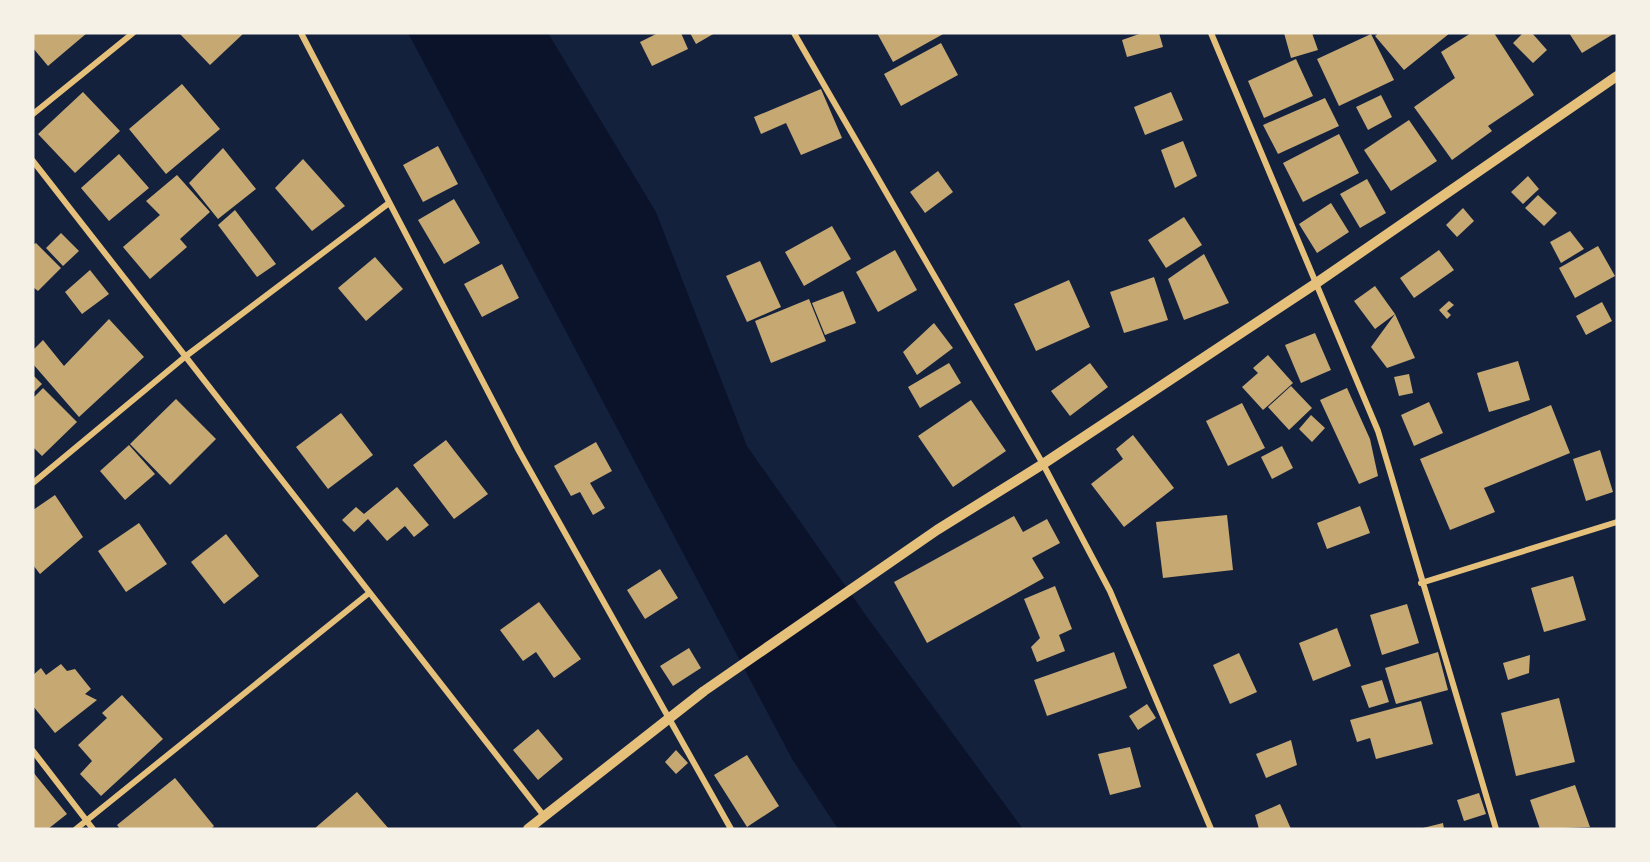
<svg xmlns="http://www.w3.org/2000/svg" width="1650" height="862" font-family="'PT Serif',serif">
  <rect width="100%" height="100%" fill="#14213d"/>
  <path fill="#0b132b" d="M408 33H548L656 212 747 446 870 621 1023 829H838L792 759Z"/>
  <path fill="#c6a872" d="M33 33H87L48 66 33 48Z
    M179 33H244L210 65Z
    M658 33H681L688 49 652 66 640 42Z
    M690 33H715L696 44Z
    M877 33H945L893 62Z
    M1142 33H1159L1163 47 1127 57 1122 40Z
    M1284 33H1312L1318 50 1291 58Z
    M1379 33H1450L1404 70 1375 36Z
    M1471 33H1494L1534 95 1488 126 1492 131 1452 160 1414 107 1455 78 1441 52Z
    M1523 33H1532L1547 50 1533 63 1513 43Z
    M1569 33H1615L1582 53Z
    M1371 34 1394 80 1339 106 1317 59Z
    M941 43 958 75 901 106 884 74Z
    M1296 59 1313 96 1264 118 1248 81Z
    M182 84 220 129 166 174 129 129Z
    M821 89 842 138 801 155 786 123 761 134 754 117Z
    M83 92 120 131 75 173 38 134Z
    M1171 92 1183 120 1145 135 1134 107Z
    M1381 95 1392 117 1368 130 1356 107Z
    M1325 98 1339 126 1278 154 1263 125Z
    M1409 120 1437 161 1391 191 1364 150Z
    M1339 134 1359 173 1303 202 1283 163Z
    M1183 141 1197 176 1175 188 1161 150Z
    M438 146 458 184 423 202 403 165Z
    M223 148 256 189 218 219 189 183Z
    M119 154 149 188 109 221 81 188Z
    M303 159 345 206 312 231 275 188Z
    M938 171 953 192 925 213 910 192Z
    M177 175 210 212 180 239 187 247 150 279 123 247 160 215 146 201Z
    M1528 176 1539 189 1523 204 1511 192Z
    M1367 179 1386 213 1360 228 1340 194Z
    M1538 195 1557 213 1544 226 1525 208Z
    M454 199 480 243 444 264 418 220Z
    M1331 203 1349 232 1317 253 1299 224Z
    M1463 208 1474 221 1457 237 1446 225Z
    M235 210 276 264 257 277 218 225Z
    M1184 217 1202 245 1166 268 1148 240Z
    M832 226 851 259 804 286 785 252Z
    M1570 231 1584 249 1561 263 1550 242Z
    M61 233 79 251 63 266 46 248Z
    M36 243 61 268 38 291 33 287V245Z
    M1598 246 1615 276 1575 298 1559 268Z
    M895 250 917 290 878 312 856 272Z
    M1439 250 1454 270 1414 298 1400 278Z
    M1204 254 1229 303 1184 320 1168 279Z
    M375 257 403 289 366 321 338 288Z
    M760 261 781 307 747 322 726 276Z
    M502 264 519 298 482 317 464 284Z
    M90 270 109 294 82 314 65 292Z
    M1154 277 1168 320 1124 333 1110 292Z
    M1069 280 1090 327 1036 351 1014 304Z
    M1375 286 1395 314 1415 358 1387 368 1371 347 1395 314 1375 329 1354 301Z
    M843 291 856 323 825 335 812 303Z
    M809 299 826 341 771 363 755 321Z
    M1449 301 1454 305 1447 311 1451 315 1447 319 1439 310Z
    M1602 302 1612 321 1586 335 1576 316Z
    M109 319 144 357 79 417 33 364V350L43 340 64 366Z
    M934 323 953 348 917 375 903 352Z
    M1315 333 1331 370 1301 383 1285 345Z
    M1268 355 1293 383 1263 410 1242 387 1258 373 1253 368Z
    M1518 361 1530 400 1489 412 1477 373Z
    M949 363 961 383 920 408 908 387Z
    M1090 363 1108 387 1070 416 1051 391Z
    M1409 374 1413 393 1399 396 1394 377Z
    M33 375 42 384 33 393Z
    M1291 386 1312 408 1289 430 1268 407Z
    M43 388 77 422 42 456 33 447V398Z
    M1347 388 1370 439 1378 476 1359 484 1320 400Z
    M176 399 216 439 170 485 130 444Z
    M971 400 1006 451 953 487 918 436Z
    M1429 402 1443 433 1414 446 1401 415Z
    M1242 403 1265 448 1228 466 1206 421Z
    M1551 405 1570 453 1484 488 1495 512 1450 530 1420 459Z
    M341 413 373 455 328 489 296 447Z
    M1311 415 1325 428 1312 442 1299 429Z
    M1133 435 1174 488 1124 527 1091 484 1123 459 1116 449Z
    M446 440 488 494 454 519 413 465Z
    M596 442 612 471 590 483 605 508 593 515 580 492 571 496 554 466Z
    M129 445 155 474 125 500 100 471Z
    M1282 446 1293 468 1272 479 1261 457Z
    M1600 450 1613 492 1586 501 1573 459Z
    M397 487 429 525 414 537 405 526 387 541 368 519 354 532 342 520 356 507 364 514Z
    M55 495 83 537 40 574 33 565V510Z
    M1360 506 1370 533 1327 549 1317 523Z
    M1227 515 1233 570 1163 578 1156 522Z
    M1014 516 1023 532 1047 519 1060 543 1032 558 1044 578 927 643 894 582Z
    M139 523 167 564 126 592 98 551Z
    M226 534 259 576 224 604 191 562Z
    M660 569 678 598 645 619 627 590Z
    M1573 576 1586 620 1544 632 1531 588Z
    M1055 586 1072 629 1059 635 1065 651 1037 662 1031 647 1040 638 1024 599Z
    M539 602 581 659 554 678 536 652 523 661 500 630Z
    M1407 604 1419 643 1382 655 1370 615Z
    M1337 628 1351 666 1313 681 1299 643Z
    M689 648 701 668 673 686 660 666Z
    M1114 652 1127 688 1047 716 1034 680Z
    M1438 652 1448 690 1396 704 1385 668Z
    M1239 653 1257 692 1230 704 1213 665Z
    M1530 655 1529 673 1508 680 1503 663Z
    M61 664 67 671 75 669 91 689 85 694 97 700 55 733 33 706V675L41 668 46 675Z
    M1382 680 1389 702 1369 708 1361 686Z
    M122 695 163 739 101 796 80 774 92 761 78 745 107 718 102 713Z
    M1559 698 1575 762 1516 776 1501 713Z
    M1421 701 1433 744 1376 759 1370 738 1357 742 1350 720Z
    M1147 704 1156 718 1138 730 1129 716Z
    M538 729 563 759 538 780 513 750Z
    M1291 740 1297 765 1266 778 1256 754Z
    M1130 747 1141 787 1110 795 1098 754Z
    M676 750 688 763 676 774 665 762Z
    M747 755 779 806 747 827 714 775Z
    M33 772 67 814 48 829H33Z
    M175 778 214 826 211 829H120L117 825Z
    M1575 785 1590 827 1540 829 1530 800Z
    M357 792 389 829H314Z
    M1479 793 1486 814 1464 821 1457 800Z
    M1280 804 1291 829H1259L1255 815Z
    M1443 823 1444 829H1424L1423 828Z"/>
  <g fill="none" stroke-linecap="round" stroke-linejoin="round">
    <path stroke="#e5c07b" stroke-width="6" d="M301 33 519 451 731 829
      M794 33 1043 464 1110 591 1211 829
      M1211 33 1378 431 1496 829
      M33 114 133 33
      M33 161 544 816
      M33 483 186 356 389 203
      M1421 583 1617 522
      M33 751 93 829
      M76 829 369 593"/>
    <path stroke="#e5c07b" stroke-width="10" d="M528 829 704 691 937 530 1043 464 1315 284 1617 76"/>
  </g>
  <rect width="1650" height="862" fill="none" stroke="#f6f1e7" stroke-width="69"/>
</svg>
